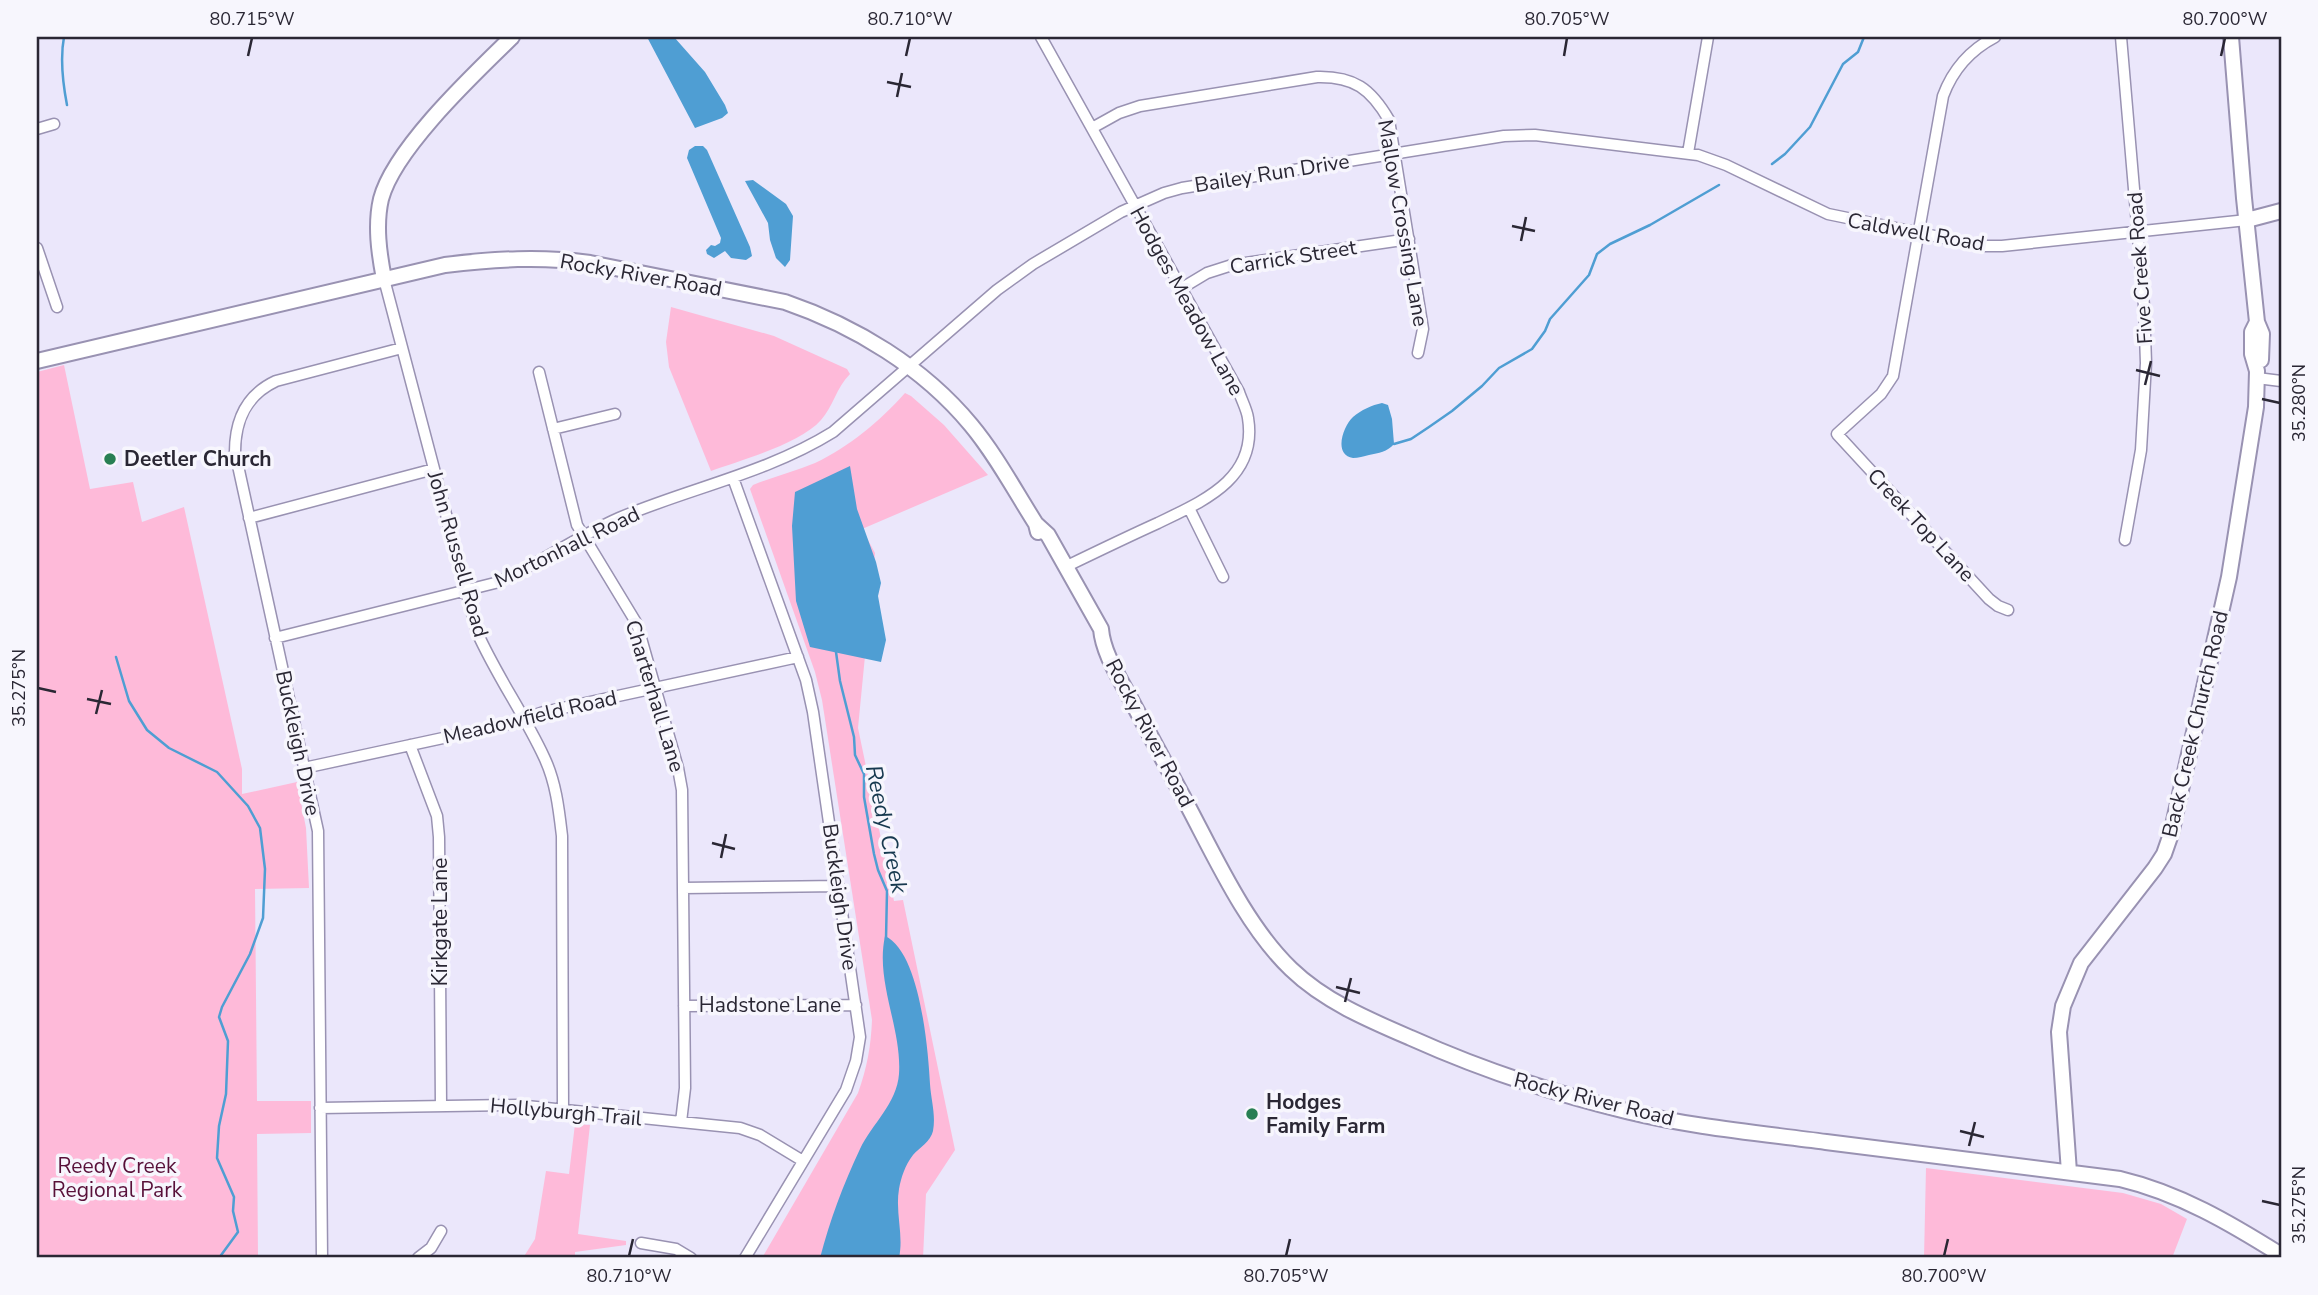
<svg xmlns="http://www.w3.org/2000/svg" width="2318" height="1295" font-family="'Nunito Sans',sans-serif">
  <rect width="100%" height="100%" fill="#ebe7fb"/>
  <path fill="#febad9" d="M671 307 774 336 847 369 850 374C836 388 833 407 821 420 800 444 741 460 711 471L669 367 666 342Z
    M64 365 90 489 133 482 142 522 184 507 242 769V794L297 782 306 828 309 888 255 889 257 1101H311V1133L257 1134 258 1258H37V372Z
    M905 393 911 396 944 425 988 475 862 529 875 553 858 728 894 901 903 900 955 1150 926 1194 923 1258H762L858 1093C867 1068 871 1046 872 1020L822 700 815 672 750 489 753 485C773 477 795 471 815 463 849 447 880 421 905 393Z
    M575 1124 590 1125 578 1234 626 1241V1245L575 1252V1258H523L535 1239 546 1171 569 1174Z
    M1926 1168 2123 1193 2161 1204 2187 1219 2172 1258H1924Z"/>
  <path fill="#4f9ed3" d="M647 37H674L705 72 725 105 728 113 722 118 695 128Z
    M695 146H703L707 150 750 247 752 256 746 260 731 258 725 251 714 258 707 254 706 250 711 245 715 246 720 243 721 238 687 158 689 150Z
    M753 180 786 204 793 216 790 260 785 267 776 258 770 240 768 223 745 181Z
    M1382 403 1388 405 1392 419 1394 444C1387 452 1379 453 1369 455 1364 456 1358 458 1353 458 1333 455 1343 426 1353 417 1361 410 1372 405 1382 403Z
    M850 466 857 509 876 562 881 583 878 596 886 640 881 662 810 647 796 601 792 526 795 492Z
    M885 936C920 952 928 1048 930 1084 931 1100 936 1115 933 1131 931 1141 919 1148 913 1155 905 1165 901 1178 899 1189 895 1213 904 1235 899 1258H820C830 1220 843 1185 860 1149 872 1124 897 1103 899 1074 902 1028 875 982 885 936Z"/>
  <g fill="none" stroke-linecap="round" stroke-linejoin="round">
    <path stroke="#4f9ed3" stroke-width="2.5" d="M64 37C60 58 63 84 67 105
      M1772 164 1785 154 1810 127 1843 64 1858 52 1864 37
      M1394 444 1411 439 1429 427 1452 411 1482 386 1499 368 1532 349 1545 331 1550 319 1589 275 1597 254 1610 244 1650 225 1719 185
      M836 652 840 681 854 737 855 755 864 774V797L874 854 878 870 887 891 886 939
      M116 657 129 701 147 730 169 748 217 772 248 806 260 828 265 869 263 918 250 954 222 1007 219 1017 228 1041 226 1094 219 1126 217 1158 234 1197 233 1211 238 1232 219 1258"/>
    <defs>
      <path id="street" d="M1041 37 1239 392C1242 401 1247 410 1248 418 1258 479 1203 501 1158 523 1127 537 1096 552 1065 567
        M1995 37C1970 50 1953 69 1943 96L1893 376 1881 394 1837 434 1989 599 1998 606 2008 610
        M2121 37 2144 306 2146 363 2141 450 2125 540
        M1092 128 1119 113 1140 106 1317 77C1354 76 1371 89 1389 120L1423 329 1418 353
        M37 129 54 124
        M1688 153 1708 37
        M37 248 57 307
        M384 279 477 632C496 675 524 714 544 757 556 782 559 810 562 836L563 1109
        M1182 288 1207 273 1232 265 1409 239
        M539 372 577 525 637 624 678 768 682 790 685 1088 681 1122
        M2257 378 2281 381
        M553 429 615 414
        M733 478 806 680 813 712 860 1037 856 1061 846 1090 745 1258
        M1189 508 1223 577
        M249 518 434 469
        M275 638 495 583C538 565 576 537 619 518 690 488 767 473 833 432L997 290 1033 264 1121 212 1164 193 1182 188 1504 136 1535 135 1698 155 1726 165 1828 214 1983 246H2002L2247 220
        M410 745 437 816 439 837 441 1105
        M304 768 508 724 544 712 798 657
        M683 888 839 886
        M684 1006 856 1005
        M320 1108 517 1105 681 1122 740 1128 760 1135 803 1161
        M641 1243 676 1249 691 1258
        M322 1258 318 831 235 452C235 420 246 395 276 381L402 348
        M418 1258 431 1248 441 1231"/>
      <path id="secondary" d="M2231 37 2244 198 2257 322 2262 334 2261 360
        M2247 220 2281 211
        M384 279C379 253 375 225 381 199 394 149 474 74 512 37
        M37 361 445 265C494 259 541 256 590 263L785 302C855 326 923 367 971 425 996 455 1015 491 1036 524L1038 532
        M1036 524 1048 535 1101 629C1103 653 1119 677 1130 698 1147 730 1164 761 1181 793 1212 850 1244 924 1291 969 1324 1001 1369 1020 1411 1038 1480 1069 1552 1093 1626 1111 1691 1127 1759 1133 1826 1142 1924 1154 2022 1166 2120 1179 2179 1193 2230 1223 2281 1255
        M2069 1172 2059 1032 2063 1006 2081 963 2155 868 2164 854 2171 834 2229 577 2256 407 2257 371 2252 354V332L2257 322"/>
    </defs>
    <use href="#street" stroke="#9992b2" stroke-width="13"/>
    <use href="#secondary" stroke="#9992b2" stroke-width="18"/>
    <use href="#street" stroke="#fff" stroke-width="10"/>
    <use href="#secondary" stroke="#fff" stroke-width="14"/>
  </g>
  <path fill="none" stroke="#2a2734" stroke-width="2.5" d="M248 56 252 38M906 56 910 38M1564 56 1567 38M2221 56 2225 38M887 82 911 87M897 97 902 73M1512 226 1535 231M1521 241 1526 217M2136 370 2160 376M2145 385 2151 361M2262 399 2280 403M38 688 56 692M87 699 111 704M96 714 102 690M712 843 735 849M721 858 726 834M1336 987 1360 993M1345 1002 1351 978M1960 1131 1984 1137M1969 1146 1975 1122M2262 1201 2280 1205M629 1256 633 1239M1286 1256 1290 1239M1944 1256 1948 1239"/>
  <g fill="#287f53" stroke="#f7f6fd" stroke-width="2.5">
    <circle cx="110" cy="459" r="7"/>
    <circle cx="1252" cy="1114" r="7"/>
  </g>
  <g text-anchor="middle" stroke-width="7" stroke-linejoin="round" paint-order="stroke">
    <g font-size="21" fill="#2a2734" stroke="#f7f6fd">
      <text transform="translate(1272 173) rotate(-9)" y="7">Bailey Run Drive</text>
      <text transform="translate(1403 223) rotate(80)" y="7">Mallow Crossing Lane</text>
      <text transform="translate(1916 232) rotate(10)" y="7">Caldwell Road</text>
      <text transform="translate(1293 257) rotate(-9)" y="7">Carrick Street</text>
      <text transform="translate(2140 268) rotate(-94)" y="7">Five Creek Road</text>
      <text transform="translate(641 275) rotate(10)" y="7">Rocky River Road</text>
      <text transform="translate(1187 301) rotate(61)" y="7">Hodges Meadow Lane</text>
      <text transform="translate(1921 525) rotate(47)" y="7">Creek Top Lane</text>
      <text transform="translate(567 547) rotate(-26)" y="7">Mortonhall Road</text>
      <text transform="translate(458 554) rotate(74)" y="7">John Russell Road</text>
      <text transform="translate(655 696) rotate(73)" y="7">Charterhall Lane</text>
      <text transform="translate(530 717) rotate(-13)" y="7">Meadowfield Road</text>
      <text transform="translate(2195 724) rotate(-77)" y="7">Back Creek Church Road</text>
      <text transform="translate(1150 733) rotate(62)" y="7">Rocky River Road</text>
      <text transform="translate(298 743) rotate(78)" y="7">Buckleigh Drive</text>
      <text transform="translate(840 897) rotate(82)" y="7">Buckleigh Drive</text>
      <text transform="translate(440 922) rotate(-90)" y="7">Kirkgate Lane</text>
      <text x="770" y="1012">Hadstone Lane</text>
      <text transform="translate(1594 1099) rotate(14)" y="7">Rocky River Road</text>
      <text transform="translate(566 1112) rotate(5)" y="7">Hollyburgh Trail</text>
    </g>
    <g font-size="21" font-weight="bold" fill="#2a2734" stroke="#f7f6fd" text-anchor="start">
      <text x="124" y="466">Deetler Church</text>
      <text x="1266" y="1109">Hodges<tspan x="1266" dy="24">Family Farm</tspan></text>
    </g>
    <g font-size="21" fill="#581039" stroke="#f7f6fd">
      <text x="117" y="1173">Reedy Creek<tspan x="117" dy="24">Regional Park</tspan></text>
    </g>
    <g font-size="23" font-style="italic" fill="#17394f" stroke="#f7f6fd">
      <text transform="translate(887 829) rotate(78)" y="8">Reedy Creek</text>
    </g>
  </g>
  <rect width="2318" height="1295" fill="none" stroke="#f7f6fd" stroke-width="77"/>
  <rect x="38" y="38" width="2242" height="1218" fill="none" stroke="#2a2734" stroke-width="2.5"/>
  <g font-size="18" text-anchor="middle" fill="#2a2734">
    <text x="252" y="25">80.715°W</text>
    <text x="910" y="25">80.710°W</text>
    <text x="1567" y="25">80.705°W</text>
    <text x="2225" y="25">80.700°W</text>
    <text transform="translate(2299 403) rotate(-90)" y="6">35.280°N</text>
    <text transform="translate(19 688) rotate(-90)" y="6">35.275°N</text>
    <text transform="translate(2299 1205) rotate(-90)" y="6">35.275°N</text>
    <text x="629" y="1282">80.710°W</text>
    <text x="1286" y="1282">80.705°W</text>
    <text x="1944" y="1282">80.700°W</text>
  </g>
</svg>
